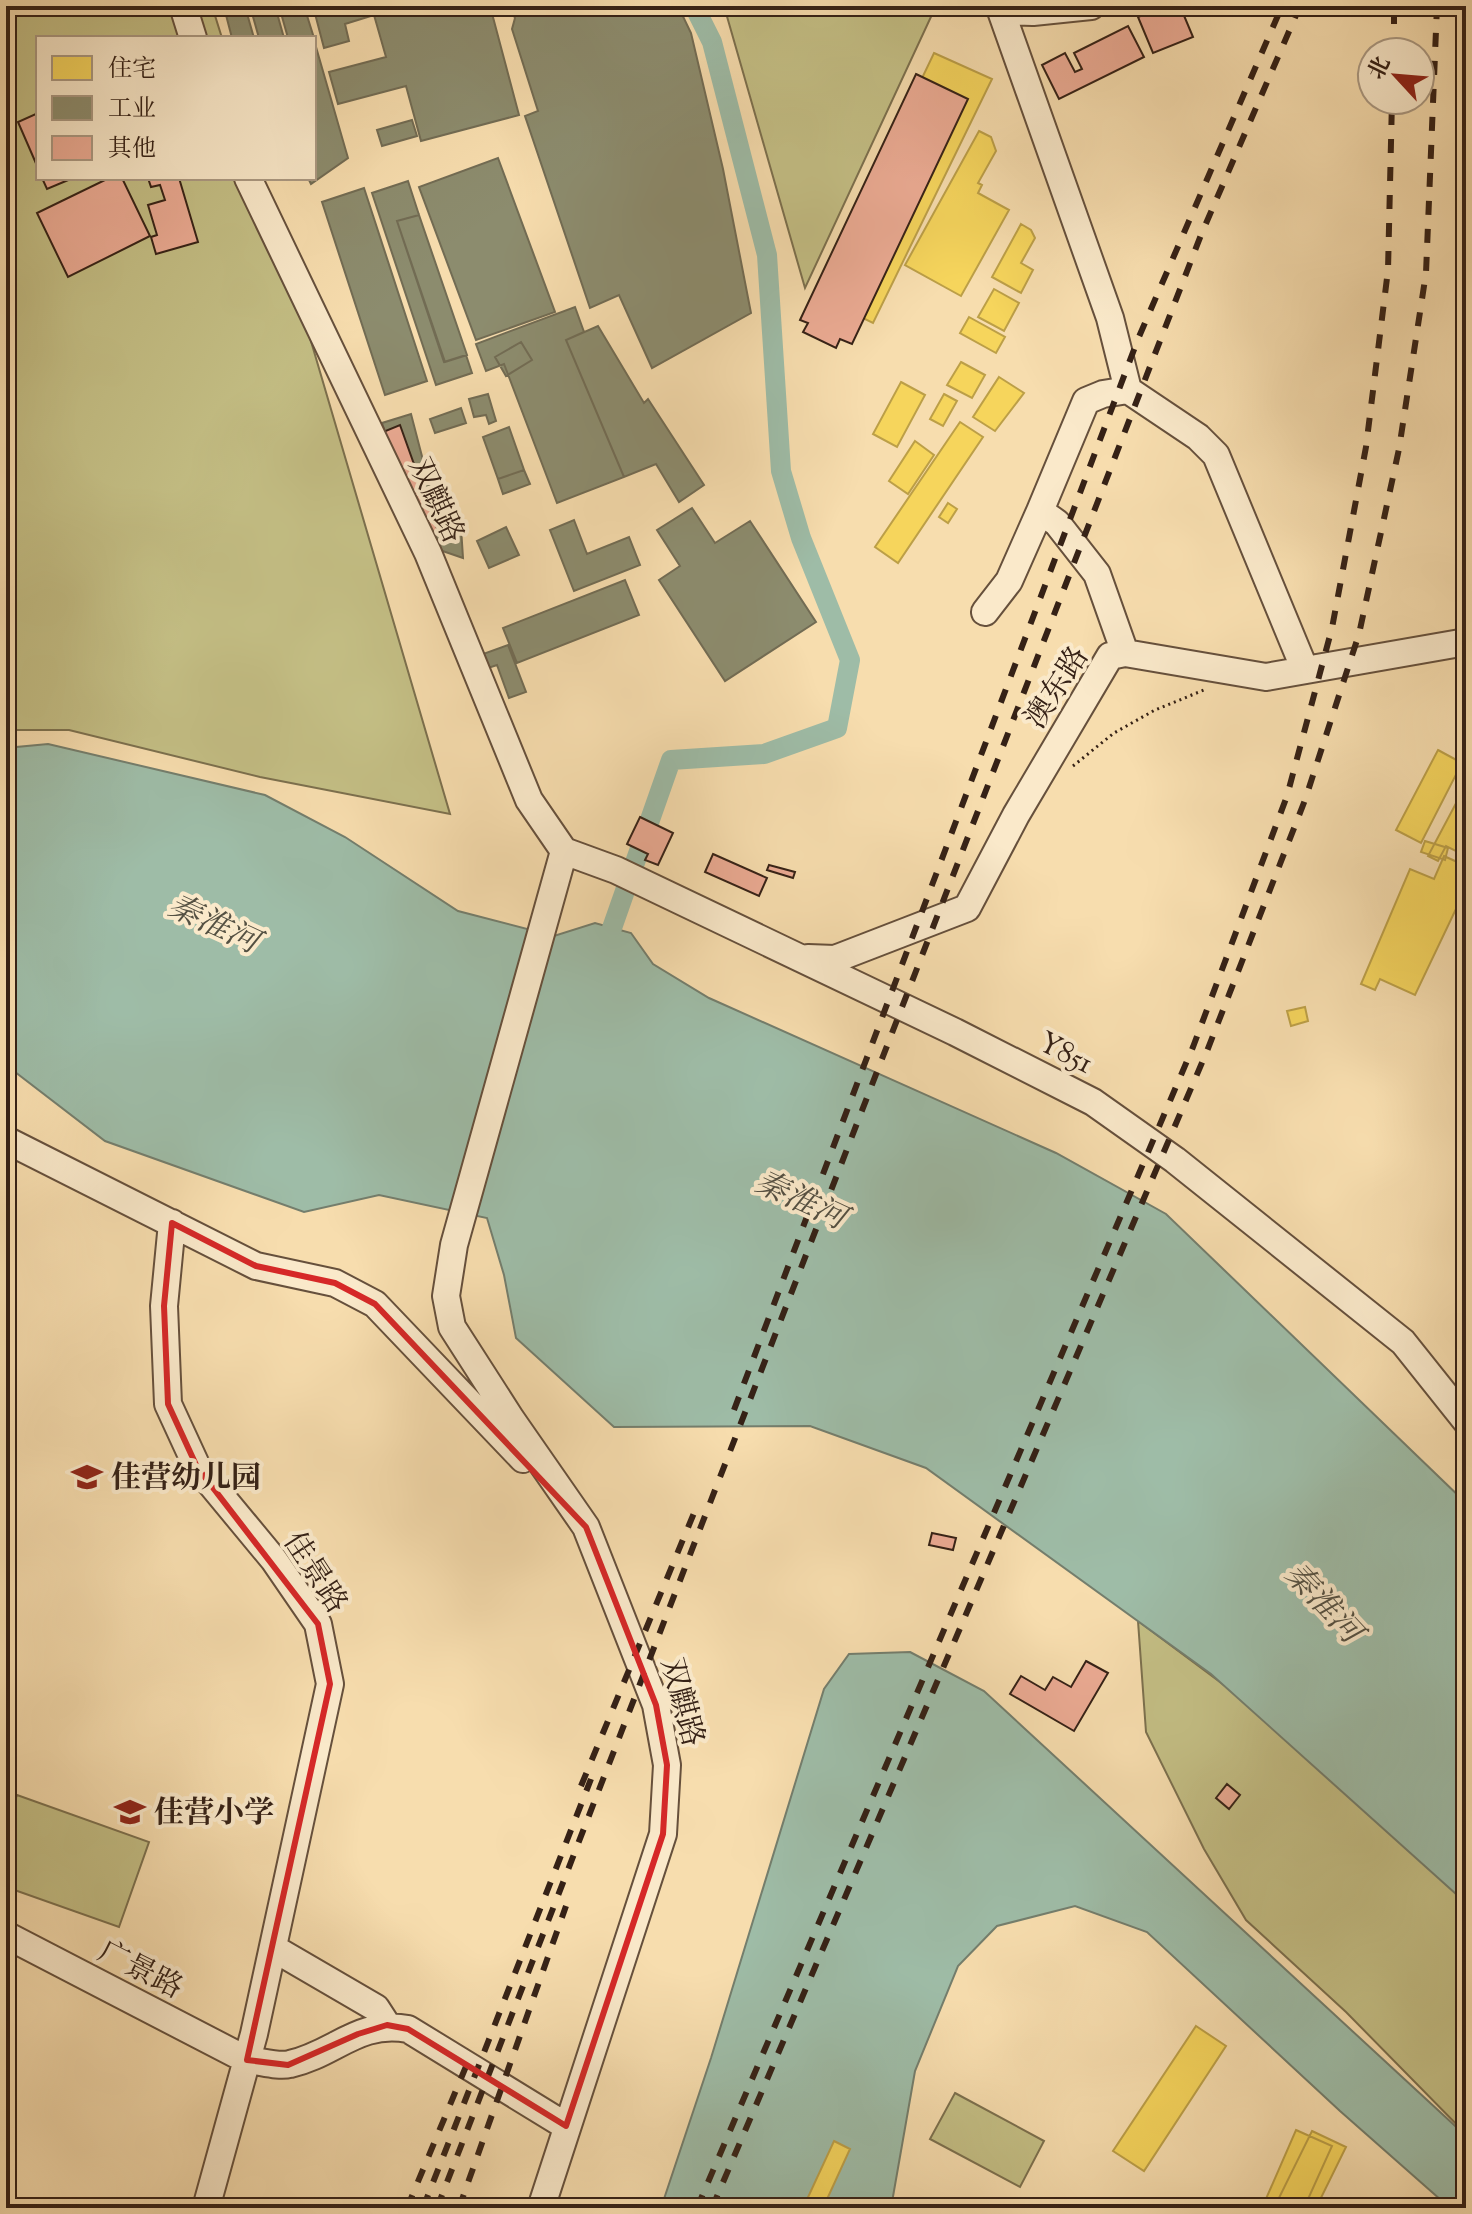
<svg xmlns="http://www.w3.org/2000/svg" width="1472" height="2214" font-family="'Sorts Mill Goudy','Noto Serif SC',serif">
  <rect width="100%" height="100%" fill="#f7ddae"/>
  <filter id="stains"><feTurbulence type="fractalNoise" baseFrequency=".0025" numOctaves="4"/><feColorMatrix values="0 0 0 0 .2 0 0 0 0 .09 0 0 0 0 .02 0 0 0 .5 -.17"/></filter>
  <radialGradient id="worn" r=".72"><stop offset=".6" stop-color="#630" stop-opacity="0"/><stop offset="1" stop-color="#630" stop-opacity=".3"/></radialGradient>
  <path fill="#c4bf85" stroke="#7c704e" stroke-width="2" d="M6 6H212L222 38H38V178H263L450 814 260 777 69 730H6Z
    M724 6H936L805 288Z
    M1138 1621 1224 1685 1466 1892V2134L1346 2012 1246 1920 1204 1849 1146 1732Z
    M17 1795 149 1842 119 1927 6 1887V1825Z
    M955 2093 1044 2141 1020 2187 930 2139Z"/>
  <path fill="#9ebca7" stroke="#747e6d" stroke-width="2" d="M48 744 265 795 345 837 458 911 554 936 595 923 631 933 653 964 709 998 1056 1153 1166 1214 1466 1503V1903L1211 1674 926 1468 810 1426 614 1427 516 1338 504 1275 487 1218 379 1195 304 1212 105 1141 6 1065V748Z
    M910 1652 984 1691 1466 2136V2208H1450L1340 2111 1147 1932 1075 1906 997 1926 958 1966 915 2071 891 2208H661L711 2058 824 1689 849 1654Z"/>
  <path fill="#f6d55c" stroke="#bc9f47" stroke-width="2" d="M934 53 992 79 873 323 863 318 857 328 822 311 826 302 817 298Z
    M979 131 991 137 996 151 978 183 982 185 978 193 1009 210 961 296 905 265Z
    M1021 224 1031 230 1035 238 1021 263 1033 270 1021 293 992 277Z
    M994 289 1019 303 1004 331 978 317Z
    M969 317 1005 337 996 353 960 333Z
    M961 362 985 375 972 398 947 385Z
    M999 377 1024 393 995 431 973 417Z
    M901 382 925 395 897 447 873 434Z
    M944 394 957 401 943 426 930 419Z
    M960 422 983 437 898 563 875 547Z
    M915 441 934 455 908 494 889 481Z
    M948 503 957 509 948 523 939 517Z
    M1438 750 1462 763 1421 843 1396 830Z
    M1462 792 1466 795V856L1446 846 1438 861 1428 856Z
    M1425 841 1448 848 1445 860 1421 852Z
    M1444 856 1466 866V888L1415 995 1380 979 1375 990 1361 984 1410 869 1434 879Z
    M1305 1007 1308 1021 1291 1026 1287 1011Z
    M1196 2026 1226 2046 1144 2171 1113 2151Z
    M1296 2130 1332 2146 1304 2208H1262Z
    M1312 2131 1346 2147 1316 2208H1274Z
    M834 2141 850 2149 823 2208H803Z"/>
  <path fill="#8c8c6e" stroke="#726c54" stroke-width="2" d="M250 6H275L284 38H259Z
    M279 6H304L314 38H288Z
    M313 6H490L519 115 421 141 406 86 338 104 329 72 386 57 374 15 345 24 349 41 324 48Z
    M510 6H678L691 33 723 169 751 313 652 368 619 295 590 308 525 116 538 111 512 29 515 18Z
    M246 10 254 38H232L226 15Z
    M314 40 348 158 311 184 308 178H314Z
    M412 120 417 136 382 146 377 130Z
    M498 158 555 312 476 340 419 187Z
    M408 181 419 215 397 221 444 362 466 355 472 373 436 385 372 193Z
    M364 188 427 381 385 395 322 202Z
    M419 215 467 355 445 362 397 221Z
    M575 307 584 332 566 340 624 477 557 503 504 364 486 371 476 344Z
    M598 326 644 403 648 399 704 485 679 502 656 464 624 477 566 340Z
    M521 342 532 360 506 376 495 357Z
    M488 394 496 421 489 424 486 415 474 417 469 399Z
    M461 408 466 423 435 433 430 419Z
    M411 414 437 514 442 506 460 512 463 558 422 544 382 423Z
    M509 427 524 470 498 479 483 437Z
    M524 470 530 484 503 494 498 479Z
    M692 508 715 543 750 521 816 622 725 681 659 580 680 566 657 530Z
    M574 520 587 554 629 537 640 565 574 591 550 530Z
    M506 527 519 555 489 568 477 541Z
    M625 580 639 615 517 663 503 628Z
    M508 645 526 692 509 698 497 665 488 668 483 654Z"/>
  <g fill="none" stroke-linecap="round" stroke-linejoin="round">
    <path stroke="#9ebca7" stroke-width="20" d="M612 928 671 760 764 754 837 728 850 660 801 538 781 471 767 255 712 42 694 6"/>
  </g>
  <path fill="#ecab94" stroke="#352116" stroke-width="2" d="M1165 6H1180L1193 37 1153 53 1138 17Z
    M1128 26 1144 57 1059 99 1042 65 1065 53 1075 72 1082 69 1074 53Z
    M916 74 968 99 852 344 840 339 836 348 803 332 808 323 800 320Z
    M38 113V168L18 122Z
    M42 178H73L47 189Z
    M109 178H122L150 236 68 277 37 213Z
    M148 178H179L198 242 156 254 151 237 157 235 148 205 165 200 160 185 151 187Z
    M400 425 439 534 422 541 383 432Z
    M640 817 673 833 658 865 645 860 648 854 627 844Z
    M713 854 767 878 759 896 705 872Z
    M769 865 795 872 793 878 767 870Z
    M932 1533 956 1538 953 1550 929 1545Z
    M1086 1661 1108 1673 1074 1731 1010 1694 1021 1676 1045 1690 1053 1677 1071 1687Z
    M1227 1784 1240 1795 1229 1809 1216 1798Z"/>
  <g fill="none" stroke-linecap="round" stroke-linejoin="round">
    <defs>
      <path id="minor" d="M183 6 193 38
        M999 6 1001 11 1033 12 1091 6
        M1001 11 1110 318 1128 390 1198 437 1216 455 1305 670
        M248 178 428 553 529 800 564 851
        M985 612 1009 581 1040 511
        M1125 653 1097 574 1057 523 1040 511 1086 401 1103 394 1128 390
        M564 851 616 870 955 1032 1093 1102 1175 1160 1403 1342 1466 1421
        M808 958 835 959 967 908 1016 815 1110 656 1125 653 1266 677 1466 642
        M6 1140 256 1266 335 1283 375 1304 523 1459
        M172 1223 164 1306 168 1404 197 1467 274 1560 318 1624 330 1684 254 2034 206 2208
        M6 1935 247 2060C260 2061 278 2067 290 2064 335 2054 358 2020 408 2029L566 2126
        M273 1948 376 2008 387 2025
        M541 2208 663 1834 667 1765 656 1705 586 1527 511 1419 452 1327 446 1296 454 1245 564 851"/>
    </defs>
    <use href="#minor" stroke="#66503c" stroke-width="30"/>
    <path stroke="#352116" stroke-width="3" stroke-dasharray="2 4" stroke-linecap="butt" d="M1073 766 1114 733 1155 710 1204 690"/>
    <use href="#minor" stroke="#fae9ca" stroke-width="26"/>
    <path stroke="#352116" stroke-width="6" stroke-dasharray="14 14" stroke-linecap="butt" d="M1394 52V6
      M734 1410 1138 339 1282 6
      M581 1786 694 1513
      M407 2208 467 2064
      M423 2208 591 1779
      M437 2208 1201 235 1300 6
      M459 2208 566 1906
      M697 2208 1193 1047 1287 796 1332 628 1366 447 1388 270 1392 100
      M712 2208 1207 1051 1305 800 1359 634 1399 449 1426 273 1437 6"/>
  </g>
  <path fill="none" stroke="#d62828" stroke-width="6" stroke-linejoin="round" d="M172 1223 256 1266 335 1283 375 1304 586 1527 656 1705 667 1765 663 1834 566 2126 408 2029 387 2025 358 2034 288 2065 247 2060 330 1684 318 1624 197 1467 168 1404 164 1306Z"/>
  <defs>
    <symbol id="school-bare" viewBox="-9 -9 18 18"><path d="M0-5L7-2L0 1L-7-2ZM-4 1L0 2.5L4 1V4Q0 6-4 4Z" fill="#8f2418" stroke="#fae9ca" stroke-width="2.5" paint-order="stroke"/></symbol>
  </defs>
  <g fill-rule="evenodd">
    <use href="#school-bare" x="65" y="1455" width="44" height="44"/>
    <use href="#school-bare" x="108" y="1790" width="44" height="44"/>
  </g>
  <g text-anchor="middle" stroke-width="8" stroke-linejoin="round" paint-order="stroke">
    <g font-size="30" fill="#352116" stroke="#fae9ca">
      <text transform="translate(437 500) rotate(65)" y="10">双麒路</text>
      <text transform="translate(1056 687) rotate(-57)" y="10">澳东路</text>
      <text transform="translate(1066 1052) rotate(27)" y="10">Y851</text>
      <text transform="translate(316 1572) rotate(57)" y="10">佳景路</text>
      <text transform="translate(683 1702) rotate(75)" y="10">双麒路</text>
      <text transform="translate(141 1969) rotate(27)" y="10">广景路</text>
    </g>
    <g font-size="30" font-weight="bold" fill="#352116" stroke="#fae9ca" text-anchor="start">
      <text x="111" y="1487">佳营幼儿园</text>
      <text x="154" y="1822">佳营小学</text>
    </g>
    <g font-size="32" font-style="italic" fill="#545042" stroke="#fae9ca">
      <text transform="translate(214 923) rotate(25)" y="11">秦淮河</text>
      <text transform="translate(801 1199) rotate(25)" y="11">秦淮河</text>
      <text transform="translate(1324 1602) rotate(47)" y="11">秦淮河</text>
    </g>
  </g>
  <rect width="1472" height="2214" fill="none" stroke="#f7ddae" stroke-width="32"/>
  <rect x="8" y="8" width="1456" height="2198" fill="none" stroke="#352116" stroke-width="4"/>
  <rect x="16" y="16" width="1440" height="2182" fill="none" stroke="#352116" stroke-width="2"/>
  <rect x="36" y="36" width="280" height="144" fill="#fae9ca" stroke="#ab9982" stroke-width="2"/>
  <rect x="52" y="56" width="40" height="24" fill="#f6d55c" stroke="#ab9982" stroke-width="2"/>
  <text x="108" y="76" font-size="24" fill="#352116">住宅</text>
  <rect x="52" y="96" width="40" height="24" fill="#8c8c6e" stroke="#ab9982" stroke-width="2"/>
  <text x="108" y="116" font-size="24" fill="#352116">工业</text>
  <rect x="52" y="136" width="40" height="24" fill="#ecab94" stroke="#ab9982" stroke-width="2"/>
  <text x="108" y="156" font-size="24" fill="#352116">其他</text>
  <g transform="translate(1396 76) rotate(296)"><circle r="38" fill="#fae9ca" stroke="#ab9982" stroke-width="2"/>
  <path d="M0-6L14 30L0 20L-14 30Z" fill="#8f2418"/>
  <text y="-12" font-size="22" font-weight="bold" text-anchor="middle" fill="#352116">北</text>
  </g>
  <rect width="100%" height="100%" filter="url(#stains)"/>
  <rect width="100%" height="100%" fill="url(#worn)"/>
</svg>
